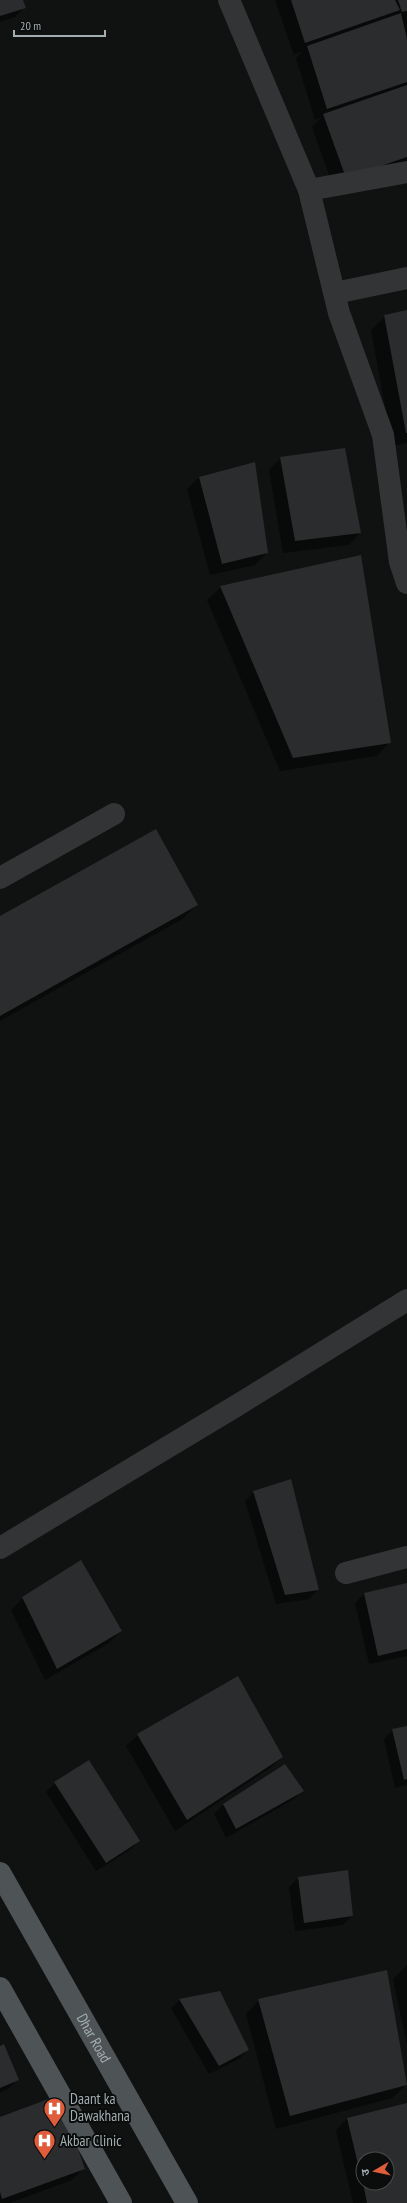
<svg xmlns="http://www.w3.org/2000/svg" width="407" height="2203" font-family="'PT Sans Narrow','Noto Sans Devanagari',sans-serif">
  <rect width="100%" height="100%" fill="#101111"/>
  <path fill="#0007" fill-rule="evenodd" d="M0 0H22L24 8 15 17 0 22Z
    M275 0H407V164L334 189 312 127 321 118 315 120 296 58 303 51 294 55Z
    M407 311V443L392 446 371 330 385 316Z
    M281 458 360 533 349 545 283 553 269 470Z
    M199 477 267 553 255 565 210 575 187 489Z
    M221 587 390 742 377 756 280 771 207 600Z
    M197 904 184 918 0 1021V917Z
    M254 1492 318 1590 309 1599 276 1604 245 1501Z
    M407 1584V1656L369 1664 355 1603 364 1594Z
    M23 1598 121 1631 109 1643 45 1680 11 1610Z
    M407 1727V1785L395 1788 384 1739 393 1730Z
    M138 1735 282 1757 270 1768 175 1831 126 1746Z
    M55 1783 139 1841 130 1850 96 1871 46 1792Z
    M303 1790 294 1799 226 1838 214 1814 223 1805Z
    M298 1878 352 1916 343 1925 295 1931 289 1887Z
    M407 1965V2045L393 1979Z
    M180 2000 248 2050 239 2059 209 2074 171 2008Z
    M259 2000 406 2085 392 2098 276 2129 246 2014Z
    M0 2047 17 2080 8 2089 0 2093Z
    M407 2104V2203H353L336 2130 348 2118ZM363 2159H387V2183H363Z
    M0 2118 84 2168 72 2180 10 2203H0Z"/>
  <path fill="#2b2c2d" d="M0 0H23L26 8 0 16Z
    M291 0H395L400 10 305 43Z
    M398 0H407V11L402 12Z
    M401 13 407 39V82L327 109 307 46Z
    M407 85V157L346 178 323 114Z
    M407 310V433H406L384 315Z
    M345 448 361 533 295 541 280 457Z
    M255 462 268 553 222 564 199 477Z
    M361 555 391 743 293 758 220 586Z
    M156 829 198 905 0 1016V916Z
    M291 1479 319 1590 285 1595 253 1491Z
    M81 1560 122 1631 57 1669 22 1597Z
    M407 1583V1649L378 1656 364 1593Z
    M238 1676 283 1757 187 1820 137 1734Z
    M407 1726V1779L404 1780 392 1729Z
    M89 1760 140 1841 106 1863 54 1782Z
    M285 1764 304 1791 236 1829 223 1804Z
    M348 1870 353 1916 304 1923 298 1877Z
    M387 1970 407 2085 290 2116 258 1999Z
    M220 1991 249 2050 219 2066 179 1999Z
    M4 2044 19 2080 0 2088V2046Z
    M59 2095 85 2169 2 2199 0 2192V2117Z
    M407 2103V2203H367L363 2183H387V2159H363L362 2181 347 2118Z"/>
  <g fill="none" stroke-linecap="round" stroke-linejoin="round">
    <path stroke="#323436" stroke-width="22" d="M229 0 309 190 339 313 383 435 400 562 407 583
      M309 190 407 172
      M335 293 407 278
      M0 878 114 814
      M0 1548 236 1406 407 1300
      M346 1573 407 1557"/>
    <g stroke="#4e5355" stroke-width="22">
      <path id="s1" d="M0 1873 187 2203"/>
      <path d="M0 1988 121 2203"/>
    </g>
  </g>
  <defs>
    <symbol id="hospital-pin" viewBox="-11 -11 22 30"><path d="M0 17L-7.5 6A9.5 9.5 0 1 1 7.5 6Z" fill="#df5d3b" stroke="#0b0c0c"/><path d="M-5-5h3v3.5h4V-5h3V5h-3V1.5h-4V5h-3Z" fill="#fff"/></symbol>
  </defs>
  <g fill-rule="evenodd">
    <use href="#hospital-pin" x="42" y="2096" width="25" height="34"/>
    <use href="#hospital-pin" x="32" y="2128" width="25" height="34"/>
  </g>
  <g text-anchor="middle" stroke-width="4" stroke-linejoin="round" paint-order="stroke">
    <g font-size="15" fill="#a3aeb1" stroke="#0b0c0c">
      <text dy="5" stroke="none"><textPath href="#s1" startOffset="190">Dhar Road</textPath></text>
    </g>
    <g font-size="15" fill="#a3aeb1" stroke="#0b0c0c" text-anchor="start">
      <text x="70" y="2104">Daant ka<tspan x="70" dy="17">Dawakhana</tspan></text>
      <text x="60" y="2146">Akbar Clinic</text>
    </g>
  </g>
  <g transform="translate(375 2171) rotate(261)"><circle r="19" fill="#0b0c0c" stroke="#484d4e"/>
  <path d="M0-3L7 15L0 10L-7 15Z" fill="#df5d3b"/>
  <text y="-6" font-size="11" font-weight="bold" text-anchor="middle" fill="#a3aeb1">उ</text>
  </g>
  <path d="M14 30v6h91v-6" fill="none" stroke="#a3aeb1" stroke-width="2"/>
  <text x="20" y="30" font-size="12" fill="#a3aeb1" stroke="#0b0c0c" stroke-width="3" paint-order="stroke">20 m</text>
</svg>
